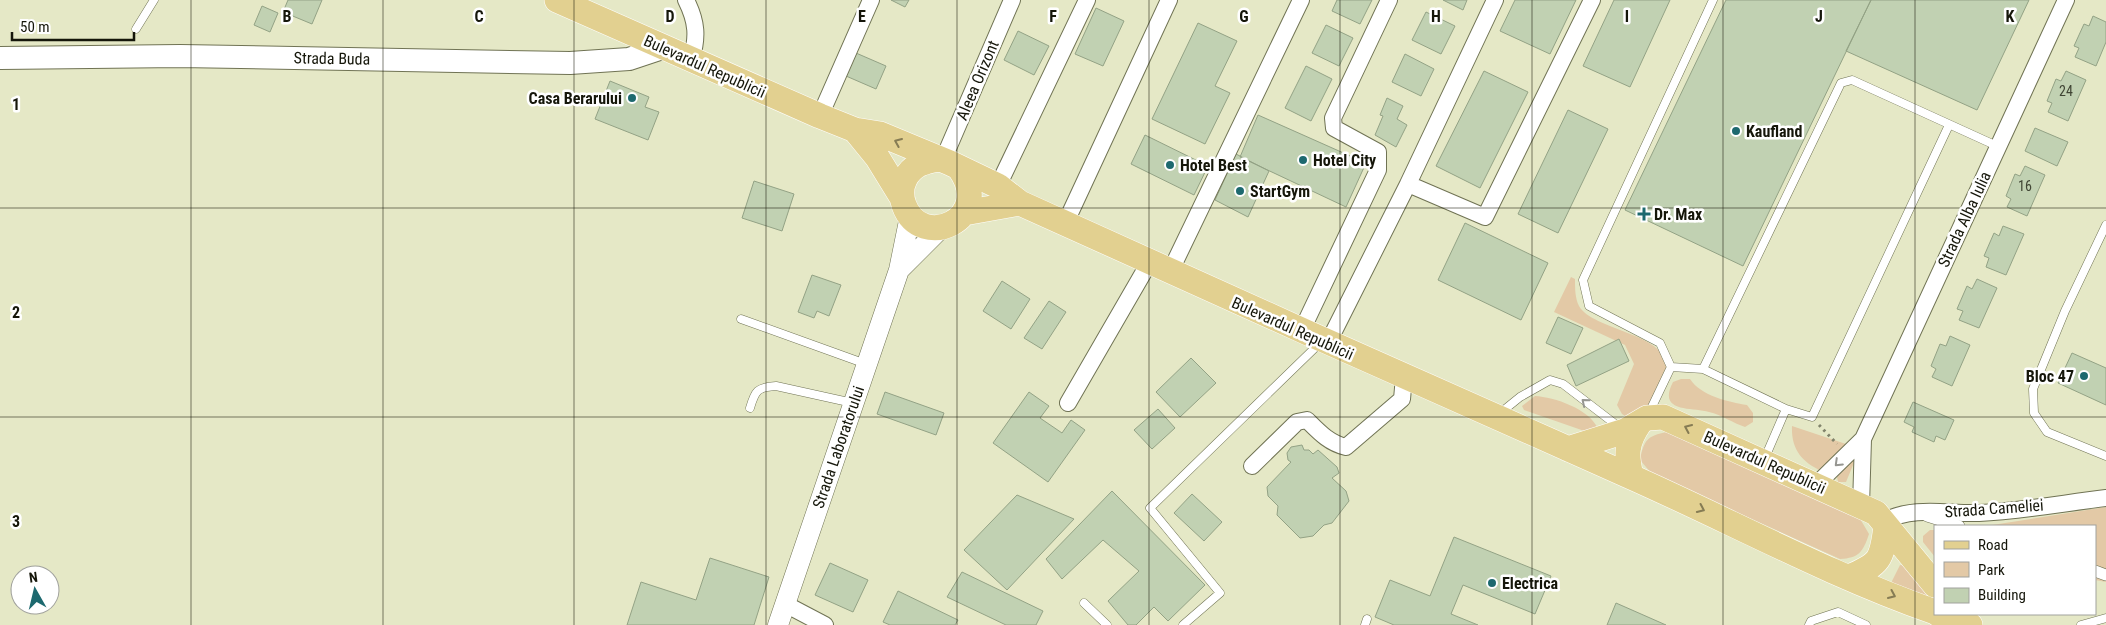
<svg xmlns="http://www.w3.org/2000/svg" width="2106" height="625" font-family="'Roboto Condensed',sans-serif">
  <rect width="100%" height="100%" fill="#e5e8c6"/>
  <path fill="#e3c9a6" d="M1571 277 1575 279C1575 288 1575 298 1579 306 1593 331 1673 334 1666 371 1666 375 1662 381 1660 385 1651 402 1649 410 1633 421L1622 414 1617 405 1634 364 1625 345 1554 312Z
    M1681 379H1690C1701 396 1729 402 1747 405L1753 413V422L1745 427C1733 423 1722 415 1709 412 1691 407 1657 413 1673 382Z
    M1535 396C1554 397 1590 409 1598 429L1593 434 1524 410 1522 406Z
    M1792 426 1846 444 1841 455 1822 471C1801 462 1791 448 1792 426Z
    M1667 432 1859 517 1869 534C1863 552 1859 558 1840 559L1652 474 1640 460C1644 440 1647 436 1667 432Z
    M1858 453 1846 482H1838L1837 477Z
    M2106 507V582L2095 580V526H1986Z
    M1930 530H1935V557L1923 542V536Z
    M1900 565 1907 566 1935 598V606L1893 589 1892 581Z"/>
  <path fill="#c1d1b2" stroke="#93a285" d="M288 0H322L312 24 283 12Z
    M891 0H909L905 7Z
    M1337 0H1372L1360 24 1332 11Z
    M1443 0H1467L1463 10Z
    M1515 0H1576L1550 54 1500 31Z
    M1614 0H1670L1630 87 1583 66Z
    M1726 0H1871L1743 266 1625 210Z
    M1871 0H2029L1977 110 1846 51Z
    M262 6 278 13 270 32 254 25Z
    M1096 8 1124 21 1103 66 1075 54Z
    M1426 12 1455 26 1441 54 1412 40Z
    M2093 16 2106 22V42L2096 66 2075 57 2079 48 2074 46 2084 24 2089 26Z
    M1198 23 1237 41 1215 86 1230 93 1205 144 1152 119Z
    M1326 25 1353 38 1339 66 1312 53Z
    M1018 31 1049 46 1034 75 1004 60Z
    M856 53 886 66 876 89 846 76Z
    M1405 54 1434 69 1421 96 1392 82Z
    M1306 66 1332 79 1311 121 1285 108Z
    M1484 71 1528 92 1480 188 1436 166Z
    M2066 71 2086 80 2068 121 2048 112 2052 103 2047 101 2056 79 2061 81Z
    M610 81 649 97 645 107 659 112 648 140 595 119Z
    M1387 98 1403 106 1397 119 1407 125 1396 147 1375 135 1383 116 1380 115Z
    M1568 110 1608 129 1558 233 1518 214Z
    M1258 115 1366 163 1346 207 1240 157Z
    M2035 128 2068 142 2057 166 2025 151Z
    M1145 135 1208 166 1194 195 1131 164Z
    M1236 154 1269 171 1248 217 1215 200Z
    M2025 166 2045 175 2027 216 2007 207 2011 199 2006 196 2015 174 2020 176Z
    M754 181 794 194 782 231 742 218Z
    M1465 223 1548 263 1521 320 1438 280Z
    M2003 226 2024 234 2006 275 1986 267 1989 258 1984 256 1994 233 1999 236Z
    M812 275 841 285 829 316 817 311 814 318 798 312Z
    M1977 279 1997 288 1979 328 1959 320 1963 311 1957 309 1967 286 1972 289Z
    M1002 281 1030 299 1011 329 983 311Z
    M1049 301 1066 312 1042 349 1024 338Z
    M1558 317 1583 328 1571 354 1546 343Z
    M1950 336 1970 345 1952 386 1932 377 1936 369 1931 366 1940 344 1946 346Z
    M1619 339 1629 361 1576 386 1567 365Z
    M2072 353 2106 368V405L2058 383Z
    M1191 358 1216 383 1180 417 1156 392Z
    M885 392 944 413 936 435 877 414Z
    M1029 392 1049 406 1040 418 1062 433 1071 420 1085 430 1048 482 993 443Z
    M1913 402 1954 420 1945 440 1936 436 1934 442 1912 432 1914 427 1904 422Z
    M1158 409 1175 428 1152 449 1134 430Z
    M1302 445 1304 450H1309L1313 454 1318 450 1337 467 1339 473 1332 478 1346 491 1349 501 1332 523 1324 525 1313 536 1300 538 1277 515 1278 506 1268 496 1267 487 1291 462 1288 460 1287 453 1291 447Z
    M1112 491 1205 585 1168 621 1154 607 1136 625H1128L1108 601 1139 571 1103 540 1062 579 1046 559Z
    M1192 494 1222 522 1204 541 1174 513Z
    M1017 495 1074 519 1007 590 964 550Z
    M1454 537 1551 576 1535 614 1463 585 1451 614 1478 625H1394L1375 617 1390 580 1430 596Z
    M710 558 769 577 754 625H627L641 582 696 600Z
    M830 563 868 580 853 612 815 595Z
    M962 572 1043 611 1036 625H1006L947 597Z
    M898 591 958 620 955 625H890L883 622Z
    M1616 603 1666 625H1607Z"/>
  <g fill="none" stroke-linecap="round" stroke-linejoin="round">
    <defs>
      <path id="service" d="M1713 0 1583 280 1589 306 1660 343 1671 367 1703 369 1786 409 1812 417 1949 125
        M136 29 154 0
        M2106 225 2065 311 2033 389 2034 413 2047 432 2106 456
        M741 319 866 364
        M1703 369 1841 83 1852 80 1997 146
        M750 408C755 391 757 387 776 386L853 403
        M1499 414 1520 397 1550 380 1563 384 1619 427
        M1648 415 1671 367
        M1764 460 1786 409
        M1084 603 1107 625
        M1183 625 1220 593 1150 508 1321 342
        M1365 625 1367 619
        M1809 625 1811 621 1838 612 1866 625
        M2081 625 2106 618"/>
      <path id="pedestrian" d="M1927 516 1959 526
        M2095 571 2106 575"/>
      <path id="minor" d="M686 0C697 22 698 37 691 60
        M820 116 871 0
        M943 160 1012 0
        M1408 184 1495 0
        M998 186 1087 0
        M1065 224 1169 0
        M1170 272 1301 0
        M1301 332 1378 170V152L1334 128 1333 118 1389 0
        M1328 343 1408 184 1485 217 1592 0
        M1068 403 1149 263
        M1863 439 2066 0
        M1252 466 1297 422 1307 420C1319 432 1329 443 1346 447L1402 399 1404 377
        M1816 485 1863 439 1861 506
        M1884 521C1915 506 1945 514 1979 513 2022 511 2064 503 2106 498
        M785 604 825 625"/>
      <path id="tertiary" d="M899 270 942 227
        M778 625 899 270 910 216"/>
      <path id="secondary" d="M0 58 180 56 570 63 629 59 662 48"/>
      <path id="primary" d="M557 0 820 116 855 130 880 134 950 163 998 186 1020 203C1222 295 1424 385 1627 475 1729 520 1829 575 1935 612
        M855 130 877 157 901 196
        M939 159C924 161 912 165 905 179 901 187 901 197 904 205 921 252 995 219 960 169
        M964 213 1020 203
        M1568 449 1625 431 1647 418 1663 417 1876 513 1935 585
        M1631 476C1626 455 1626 443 1639 424
        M1849 577C1880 564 1882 560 1886 526
        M1938 614 1970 625"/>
    </defs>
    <use href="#service" stroke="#707354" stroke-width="9"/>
    <use href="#pedestrian" stroke="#707354" stroke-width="12"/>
    <use href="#minor" stroke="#707354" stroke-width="18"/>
    <use href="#tertiary" stroke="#707354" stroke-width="21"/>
    <use href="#secondary" stroke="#707354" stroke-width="24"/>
    <use href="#primary" stroke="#fff" stroke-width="26"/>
    <path stroke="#80836b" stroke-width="3" stroke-dasharray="2.5 4" stroke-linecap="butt" d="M1819 425 1837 444"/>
    <use href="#service" stroke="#fff" stroke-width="8"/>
    <use href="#pedestrian" stroke="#fff" stroke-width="11"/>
    <use href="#minor" stroke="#fff" stroke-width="16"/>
    <use href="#tertiary" stroke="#fff" stroke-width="20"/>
    <use href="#secondary" stroke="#fff" stroke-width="22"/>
    <use href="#primary" stroke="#e2d090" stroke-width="25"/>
  </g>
  <defs><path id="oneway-chevron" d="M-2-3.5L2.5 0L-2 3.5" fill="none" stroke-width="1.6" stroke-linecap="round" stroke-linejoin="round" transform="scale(1.25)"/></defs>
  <g stroke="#867c54">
    <use href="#oneway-chevron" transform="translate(898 142) rotate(-157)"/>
    <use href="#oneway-chevron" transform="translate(1688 428) rotate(-156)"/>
    <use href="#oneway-chevron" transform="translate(1701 509) rotate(25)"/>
    <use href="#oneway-chevron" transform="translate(1892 595) rotate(24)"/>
  </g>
  <g stroke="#969691">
    <use href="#oneway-chevron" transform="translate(1585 402) rotate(-141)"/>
    <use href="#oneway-chevron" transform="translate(1838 463) rotate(136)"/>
  </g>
  <path fill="none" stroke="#15160a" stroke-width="1" stroke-opacity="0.55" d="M191 0V625M383 0V625M574 0V625M766 0V625M957 0V625M1149 0V625M1340 0V625M1532 0V625M1723 0V625M1915 0V625M0 208H2106M0 417H2106"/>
  <g fill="#1d696f" stroke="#fff" stroke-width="2">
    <circle cx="632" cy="98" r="5"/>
    <circle cx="1736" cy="131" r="5"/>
    <circle cx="1303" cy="160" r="5"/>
    <circle cx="1170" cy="165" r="5"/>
    <circle cx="1240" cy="191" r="5"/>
    <path d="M1641.5 206.5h5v5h5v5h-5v5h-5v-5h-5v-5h5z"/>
    <circle cx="2084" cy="376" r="5"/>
    <circle cx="1492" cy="583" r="5"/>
  </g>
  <g text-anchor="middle" stroke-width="5" stroke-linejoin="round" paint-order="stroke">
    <g font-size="14" fill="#404534">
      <text x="2066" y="96">24</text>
      <text x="2025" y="191">16</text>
    </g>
    <g font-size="16" fill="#15160a" stroke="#fff">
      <text transform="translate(332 58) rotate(1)" y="6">Strada Buda</text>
      <text transform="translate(705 66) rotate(24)" y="6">Bulevardul Republicii</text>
      <text transform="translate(977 80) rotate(-67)" y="6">Aleea Orizont</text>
      <text transform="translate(1964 219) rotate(-65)" y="6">Strada Alba Iulia</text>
      <text transform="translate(1293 328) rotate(24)" y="6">Bulevardul Republicii</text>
      <text transform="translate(838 447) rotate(-71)" y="6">Strada Laboratorului</text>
      <text transform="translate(1765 462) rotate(24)" y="6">Bulevardul Republicii</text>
      <text transform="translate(1994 508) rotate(-4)" y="6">Strada Cameliei</text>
    </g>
    <g font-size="16" font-weight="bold" fill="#15160a" stroke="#fff" text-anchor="start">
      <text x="622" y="104" text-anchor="end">Casa Berarului</text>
      <text x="1746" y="137">Kaufland</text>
      <text x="1313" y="166">Hotel City</text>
      <text x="1180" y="171">Hotel Best</text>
      <text x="1250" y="197">StartGym</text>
      <text x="1654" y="220">Dr. Max</text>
      <text x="2074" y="382" text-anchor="end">Bloc 47</text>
      <text x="1502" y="589">Electrica</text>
    </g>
  </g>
  <g font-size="16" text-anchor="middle" font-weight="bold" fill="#15160a" stroke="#fff" stroke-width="5" stroke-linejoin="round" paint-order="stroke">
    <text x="287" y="22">B</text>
    <text x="479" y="22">C</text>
    <text x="670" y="22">D</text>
    <text x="862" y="22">E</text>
    <text x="1053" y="22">F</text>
    <text x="1244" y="22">G</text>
    <text x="1436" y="22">H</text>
    <text x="1627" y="22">I</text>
    <text x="1819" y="22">J</text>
    <text x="2010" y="22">K</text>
    <text x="16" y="110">1</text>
    <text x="16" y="318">2</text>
    <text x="16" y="527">3</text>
  </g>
  <rect x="1934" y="525" width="162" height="90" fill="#ffffff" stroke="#a1a29d"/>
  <rect x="1944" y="541" width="25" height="8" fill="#e2d090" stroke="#a1a29d"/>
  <text x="1978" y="550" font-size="15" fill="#15160a">Road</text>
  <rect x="1944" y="562" width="25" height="15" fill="#e3c9a6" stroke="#a1a29d"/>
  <text x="1978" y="575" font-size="15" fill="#15160a">Park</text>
  <rect x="1944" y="588" width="25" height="15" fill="#c1d1b2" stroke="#a1a29d"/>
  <text x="1978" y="600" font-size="15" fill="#15160a">Building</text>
  <g transform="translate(35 590) rotate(352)"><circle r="24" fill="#ffffff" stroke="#a1a29d"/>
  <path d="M0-4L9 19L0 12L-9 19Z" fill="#1d696f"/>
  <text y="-8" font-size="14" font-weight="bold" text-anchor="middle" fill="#15160a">N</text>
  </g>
  <path d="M12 32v8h122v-8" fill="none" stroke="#15160a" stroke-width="2.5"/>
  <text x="20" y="32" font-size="15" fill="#15160a" stroke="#ffffff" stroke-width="4" paint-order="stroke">50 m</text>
</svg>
